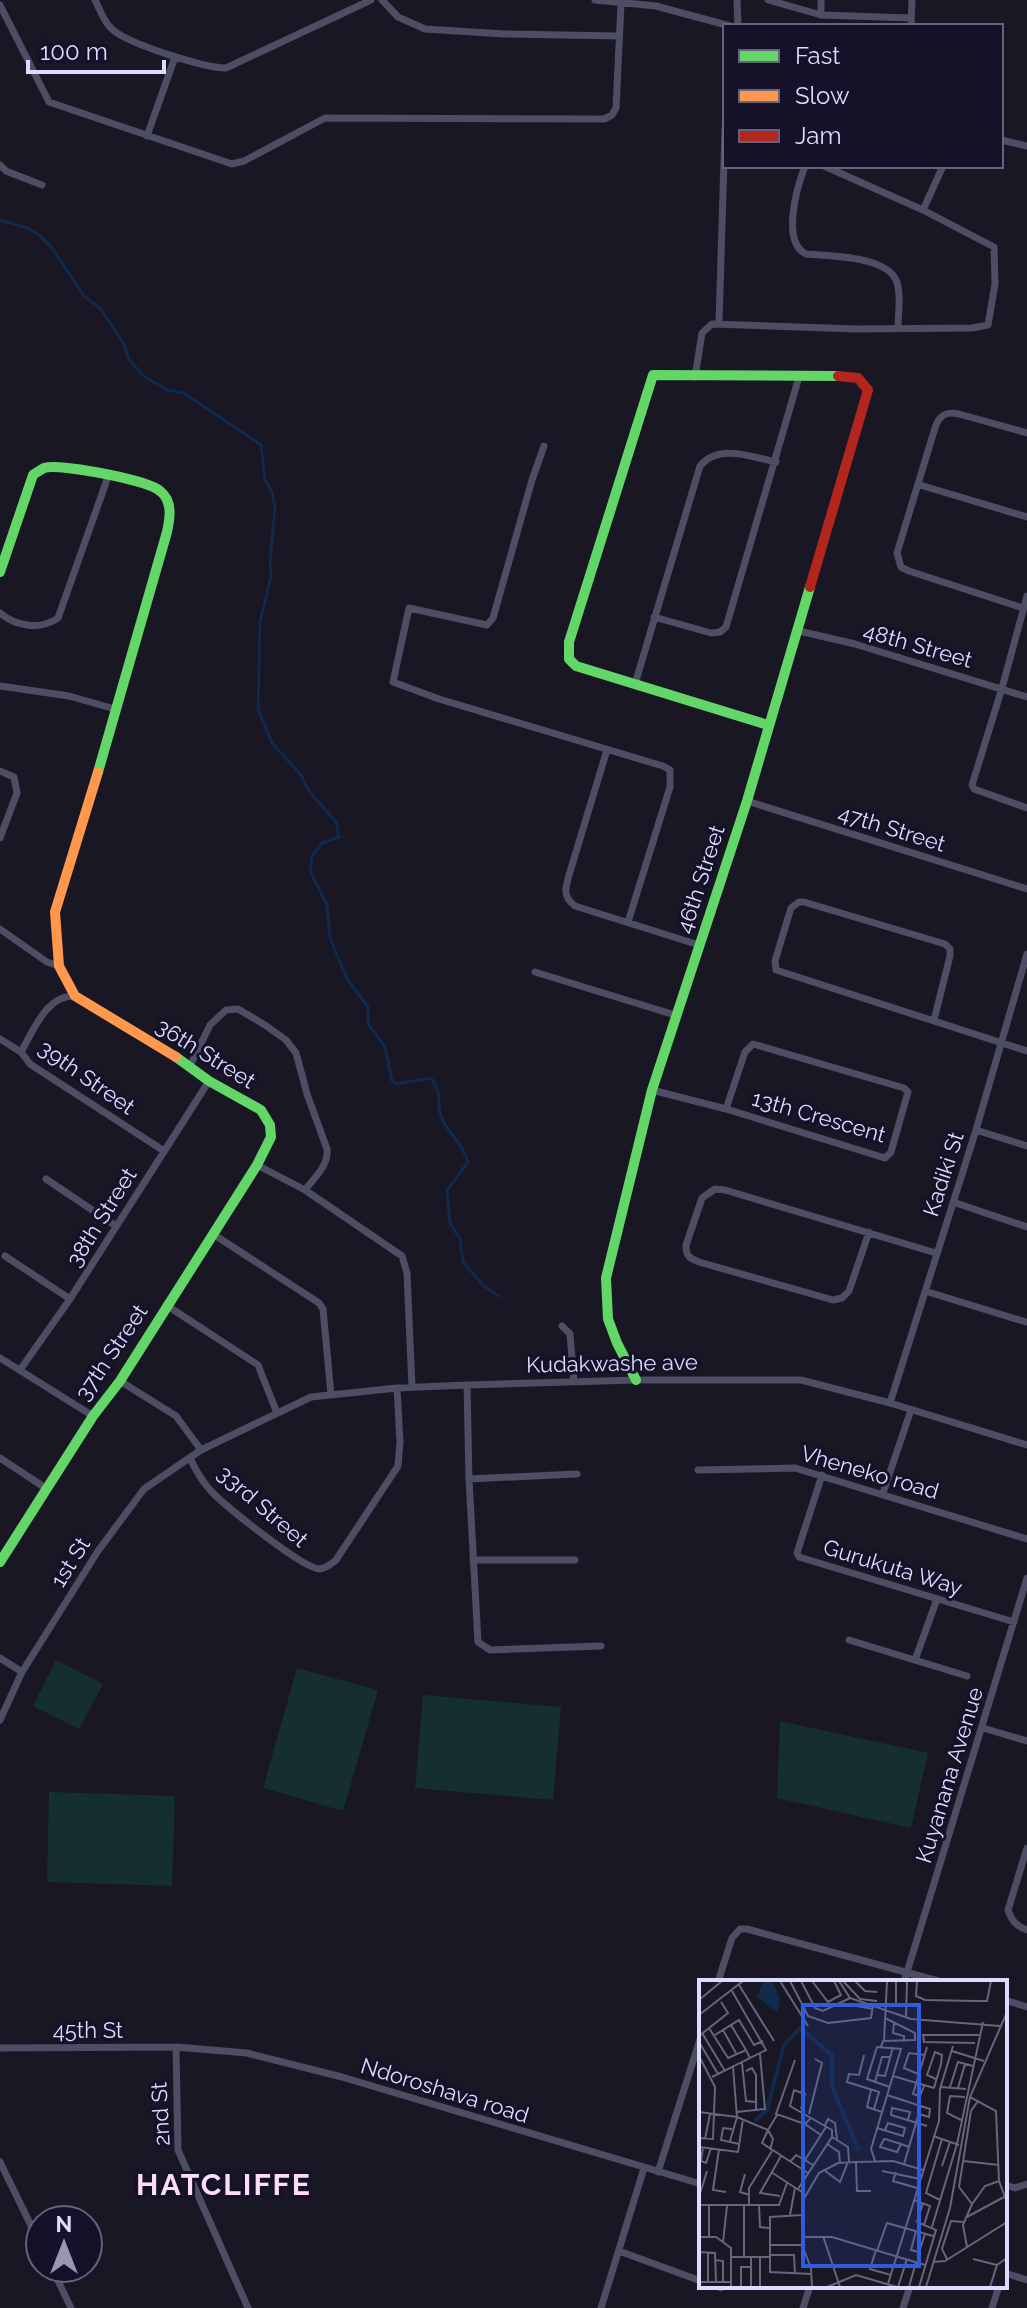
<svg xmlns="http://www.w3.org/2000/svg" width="1027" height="2308" font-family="Raleway,sans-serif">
  <rect width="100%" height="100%" fill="#181723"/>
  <path fill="#152f2f" d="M56 1660 103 1684 79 1729 33 1706Z
    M297 1668 378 1690 343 1811 263 1788Z
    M423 1695 561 1707 553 1800 415 1788Z
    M780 1721 928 1753 911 1828 777 1798Z
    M49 1792 175 1796 172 1886 47 1882Z"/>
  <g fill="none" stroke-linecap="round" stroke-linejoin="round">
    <path stroke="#11294a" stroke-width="3" d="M0 220 27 228 38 234 51 247 85 297 100 308 124 344 129 360 145 377 167 390 184 393 261 445 265 480 272 492 275 508 270 561 271 576 260 622 258 709 272 743 301 775 309 791 336 822 339 837 322 843 312 856 310 871 327 905 330 938 347 979 368 1007V1024L385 1047 392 1081 397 1084 431 1078C443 1093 436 1101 441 1116 447 1133 462 1141 468 1162L447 1190 450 1223 460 1239 463 1262 484 1286 499 1296"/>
    <path stroke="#4d4d64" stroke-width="7" d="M95 0C100 9 103 21 111 28 124 43 205 68 226 68L371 0
      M382 0 398 17 425 29 504 34 619 36
      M595 0 656 6 730 26
      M737 0 738 26
      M768 0 821 15 911 18
      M821 0V15
      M0 5 49 102 232 164 244 161 325 118 604 119 612 115 616 108 621 4
      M911 26 912 0
      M147 136 175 57
      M1001 140 1027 146
      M0 165 6 171 42 185
      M805 166C797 187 781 242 806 254 829 256 882 256 895 278 902 290 898 314 898 328
      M923 210 943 166
      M719 323 725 128
      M695 377 702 333 712 324 856 329 972 328 988 325 995 284 994 247 923 210 824 166
      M544 446 532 480 493 618 487 625 409 608 393 682 439 699 663 766 670 770V787L628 922
      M920 485 1027 517
      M1027 596 1002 688 972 785 974 789 1027 808
      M1023 608 909 571 901 567 897 553 935 428C939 415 946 411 959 414L1027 433
      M0 613C16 627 41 630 58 618L108 477
      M654 617 711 633 720 632 726 627 799 377
      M799 631 855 644 1027 697
      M635 684 700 466C719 443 751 457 776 462
      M0 686 69 696 115 709
      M607 750 569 875C565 889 563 897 575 906L699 945
      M0 771 14 777 17 793 0 838
      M747 801 1027 889
      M0 929 47 962 59 966
      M535 972 675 1015
      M75 996C46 995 34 1030 21 1052L30 1064 164 1151
      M934 1020 950 956V949L945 944 804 902H799L791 908 775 961 776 970 1027 1051
      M0 1039 21 1052
      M190 1066 210 1025 226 1010 238 1009 265 1025 286 1040 296 1053 307 1094 327 1149C329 1165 315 1177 305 1190
      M652 1090 726 1109 885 1158 891 1152 908 1092 904 1088 753 1044 745 1052 726 1109
      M976 1130 1027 1146
      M257 1165 305 1190 402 1256 407 1273 412 1387
      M46 1179 116 1226
      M953 1202 1027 1227
      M869 1232 849 1291 842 1298 833 1300 699 1262C689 1258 686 1256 686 1245L702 1198 715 1189 725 1190 936 1253
      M213 1234 319 1303 323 1309 331 1395
      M5 1256 70 1299
      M925 1291 1026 1322
      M166 1305 258 1365 277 1413
      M562 1326 570 1334 574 1382
      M0 1358 93 1416
      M20 1370 70 1299 209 1081
      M120 1381 176 1416 201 1450
      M467 1385 469 1479 478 1642 490 1650 601 1646
      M890 1403 976 1130 1027 954
      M0 1458 47 1489
      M190 1458C195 1469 202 1481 210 1490 224 1505 303 1569 320 1569 327 1568 331 1564 336 1560L398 1466 400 1442 397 1388
      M698 1470 795 1468 1027 1539
      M822 1475 797 1553 799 1557 1014 1622
      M469 1479 577 1474
      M883 1493 911 1410
      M473 1560H575
      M849 1640 967 1676
      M0 1658 22 1672
      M915 1660 937 1599
      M0 1720 22 1672 98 1551 144 1489 201 1450 311 1397 397 1388 467 1385 636 1380H801L890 1403 1027 1445
      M983 1728 1027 1741
      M1027 1848 1008 1910C1012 1921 1016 1926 1027 1930
      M718 1982 732 1938 740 1929H747L942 1982
      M904 1982 1027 1578
      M1005 2000 1027 2007
      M176 2047 178 2150 248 2308
      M0 2048 176 2047 247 2053 342 2077 701 2184
      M0 2162 40 2244
      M658 2172 701 2036
      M1005 2185 1015 2188 1027 2184
      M619 2251 701 2281
      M52 2268 71 2308
      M1005 2273 1027 2280
      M715 2286 721 2288
      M601 2308 644 2168
      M803 2308 810 2286
      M903 2308 910 2286
      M992 2308 999 2286"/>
    <path stroke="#63d668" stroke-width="10" d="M0 572 33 475C34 474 42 469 44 468 59 463 148 480 160 491 173 501 170 518 167 532L98 772
      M768 725 576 666 569 659V642L653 375 838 376
      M636 1380 617 1343 608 1319 606 1278 652 1090 747 801 810 587
      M0 1562 93 1416 120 1381 257 1165 271 1137 270 1125 261 1110 209 1081 176 1057"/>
    <path stroke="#ff974d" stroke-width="10" d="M98 772 55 912 59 966 75 996 176 1057"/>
    <path stroke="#b3261e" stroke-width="10" d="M810 587 868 390 858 378 838 376"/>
  </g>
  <g text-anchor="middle" stroke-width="6" stroke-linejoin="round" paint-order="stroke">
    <g font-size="22" fill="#dddbfe" stroke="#141129">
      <text transform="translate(918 645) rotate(16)" y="8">48th Street</text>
      <text transform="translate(892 828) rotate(17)" y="8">47th Street</text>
      <text transform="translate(700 879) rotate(-72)" y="8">46th Street</text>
      <text transform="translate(206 1053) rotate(32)" y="8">36th Street</text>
      <text transform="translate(87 1077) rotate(35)" y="8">39th Street</text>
      <text transform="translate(819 1116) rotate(16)" y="8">13th Crescent</text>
      <text transform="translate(943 1174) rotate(-72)" y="8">Kadiki St</text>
      <text transform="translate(101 1217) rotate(-58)" y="8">38th Street</text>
      <text transform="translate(111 1352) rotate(-56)" y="8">37th Street</text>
      <text transform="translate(612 1363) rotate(-1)" y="8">Kudakwashe ave</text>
      <text transform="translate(870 1472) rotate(16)" y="8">Vheneko road</text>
      <text transform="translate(263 1506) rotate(41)" y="8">33rd Street</text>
      <text transform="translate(70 1562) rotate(-58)" y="8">1st St</text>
      <text transform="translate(893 1567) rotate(17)" y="8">Gurukuta Way</text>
      <text transform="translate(949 1775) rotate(-73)" y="8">Kuyanana Avenue</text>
      <text x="88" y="2038">45th St</text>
      <text transform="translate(445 2090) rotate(17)" y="8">Ndoroshava road</text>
      <text transform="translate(160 2114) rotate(-93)" y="8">2nd St</text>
    </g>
    <g font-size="30" font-weight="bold" letter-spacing="2" fill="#feddf4" stroke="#141129">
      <text x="224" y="2195">HATCLIFFE</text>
    </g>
  </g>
  <g transform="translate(699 1980)">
    <rect width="308" height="308" fill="#181723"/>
    <path d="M64 1H74L81 20 78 33 58 17Z" fill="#11294a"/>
    <path fill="none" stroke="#11294a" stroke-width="4" d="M56 141 68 130 85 65 101 48 133 75V107L160 171"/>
    <path fill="none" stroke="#67657b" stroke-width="2" d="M81 1 109 46M91 1 109 36 129 43 172 38 174 25M102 1 116 28 124 31 151 18M113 1 129 22 142 15 135 1M140 1 151 18 212 39 301 46M144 1 161 19 178 21M156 1 166 11 178 12M218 1 217 16 226 20 277 21H288L292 1M40 5 75 61M0 20 23 1M147 24 174 29M197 26V1M0 35 44 1M207 37 208 1M195 43 194 53 205 56V62M32 45 47 70M10 48 29 78 47 70 51 78M24 50 38 75M3 53 26 91M16 55 40 40 55 65 64 61M0 56 29 33 22 22M185 61 188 1M0 62 19 94M276 63 225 62 224 55H280M182 67 184 61 216 60V53L186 38M253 71 285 81M165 75 160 95 150 94 148 102 180 112 175 129M0 76 16 107 14 159 0 158M96 80 77 134 106 144M43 83 47 121 57 122M47 91 53 88 57 95V131M219 94 205 88 210 73 226 75M178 95 186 96 194 67M194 96 235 108M13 97 67 70 33 11M176 102 183 77H192M225 106 221 116 214 114 228 67M242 107 267 109M251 107 259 82 274 86M235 108 242 84 243 75 236 72 228 95 237 99M259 108 266 84M172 110 168 127 183 132M188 115 231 129 230 137 220 134M271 117 297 131 300 201 308 222M102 129 106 114 95 110 91 126 133 150V157L149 167 150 182M0 132 38 137 69 150 63 163 109 193M38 132 66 129 61 74M110 134 123 83 116 79M112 138 106 144 122 155M209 140 211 132 193 128 192 135 228 146M262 140 248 133 251 116 266 117M126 145 129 139 136 143 138 159M178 148 204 156 206 148 189 143 186 150M33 149 24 148 22 160 40 164M234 156 260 165M6 159 11 134M31 161 38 137 34 87M128 164 140 172 141 183M202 164 198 172 181 167 185 159H186L202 164 210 167M0 167 39 172 44 139M4 167 2 181 7 183 12 168M20 169 14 210 27 212M71 170 74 159 69 150 78 135M106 180 127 147M176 181 172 169 202 69 178 67 168 99 191 107M264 181 300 185M91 182 97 175 114 185M157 182 158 211H172M205 184 222 126M243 186 251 162M125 190 141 202 149 182M183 191 221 199M72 192 106 214M197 192 194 201 218 208M46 194 41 212 51 215M260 207 272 131 279 121M260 207 273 224 286 206 300 201M99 209 133 157M81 216 61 213 82 176M0 217 8 191M215 220 231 226 225 245M241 220 227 213 243 159M0 225H80L88 203M60 225 61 247 70 248M45 226V277M50 226V208L73 171M91 235 96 208M103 235 71 237V292L113 294M266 238 305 217M233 247 258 164 284 42M217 251 212 270 220 272 226 254M124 256 141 307M0 257H17L32 268V307M10 257V225M103 257H133L226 285M24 262 28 226M71 265H103M268 267 264 245 273 224M177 270 171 289 192 295M178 271 188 243 234 256M1 272 16 273 17 302M71 275H95L96 294M33 277H61M52 277V307M248 279 243 269 252 241 265 242M274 279 298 285M17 280 24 281V303M234 282 246 281 308 242M1 302H32M9 302V272M1 307V257M42 307V287H51M61 307V277H71M113 307 112 288 103 265V222L120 193 139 183 157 182 194 181 224 190M128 307 157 295 198 307M188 307 240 141 241 109 254 66M199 307 208 279M210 307 217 282M220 307 237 250 218 242 224 223M227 307 251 228 271 117 308 32M291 307 298 285 308 278"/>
    <path fill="#305cdc" fill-opacity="0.15" stroke="#305cdc" stroke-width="4" d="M104 25H220V286H104Z"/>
    <rect width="308" height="308" fill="none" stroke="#dddbfe" stroke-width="4"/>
  </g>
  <rect x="723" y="24" width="280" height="144" fill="#141129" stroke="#64627e" stroke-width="2"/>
  <rect x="739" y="50" width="40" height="12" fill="#63d668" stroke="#64627e" stroke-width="2"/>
  <text x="795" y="64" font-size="24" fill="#dddbfe">Fast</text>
  <rect x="739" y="90" width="40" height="12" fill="#ff974d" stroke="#64627e" stroke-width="2"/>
  <text x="795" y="104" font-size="24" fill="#dddbfe">Slow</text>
  <rect x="739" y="130" width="40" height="12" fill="#b3261e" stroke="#64627e" stroke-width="2"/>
  <text x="795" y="144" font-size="24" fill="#dddbfe">Jam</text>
  <g transform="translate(64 2244)"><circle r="38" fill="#141129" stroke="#64627e" stroke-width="2"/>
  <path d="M0-6L14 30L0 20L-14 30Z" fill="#9896b1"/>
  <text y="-12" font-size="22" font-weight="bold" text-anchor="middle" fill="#dddbfe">N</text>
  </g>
  <path d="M28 60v12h136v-12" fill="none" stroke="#dddbfe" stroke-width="4"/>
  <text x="40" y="60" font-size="24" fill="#dddbfe" stroke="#141129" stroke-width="6" paint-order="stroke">100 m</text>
</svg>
